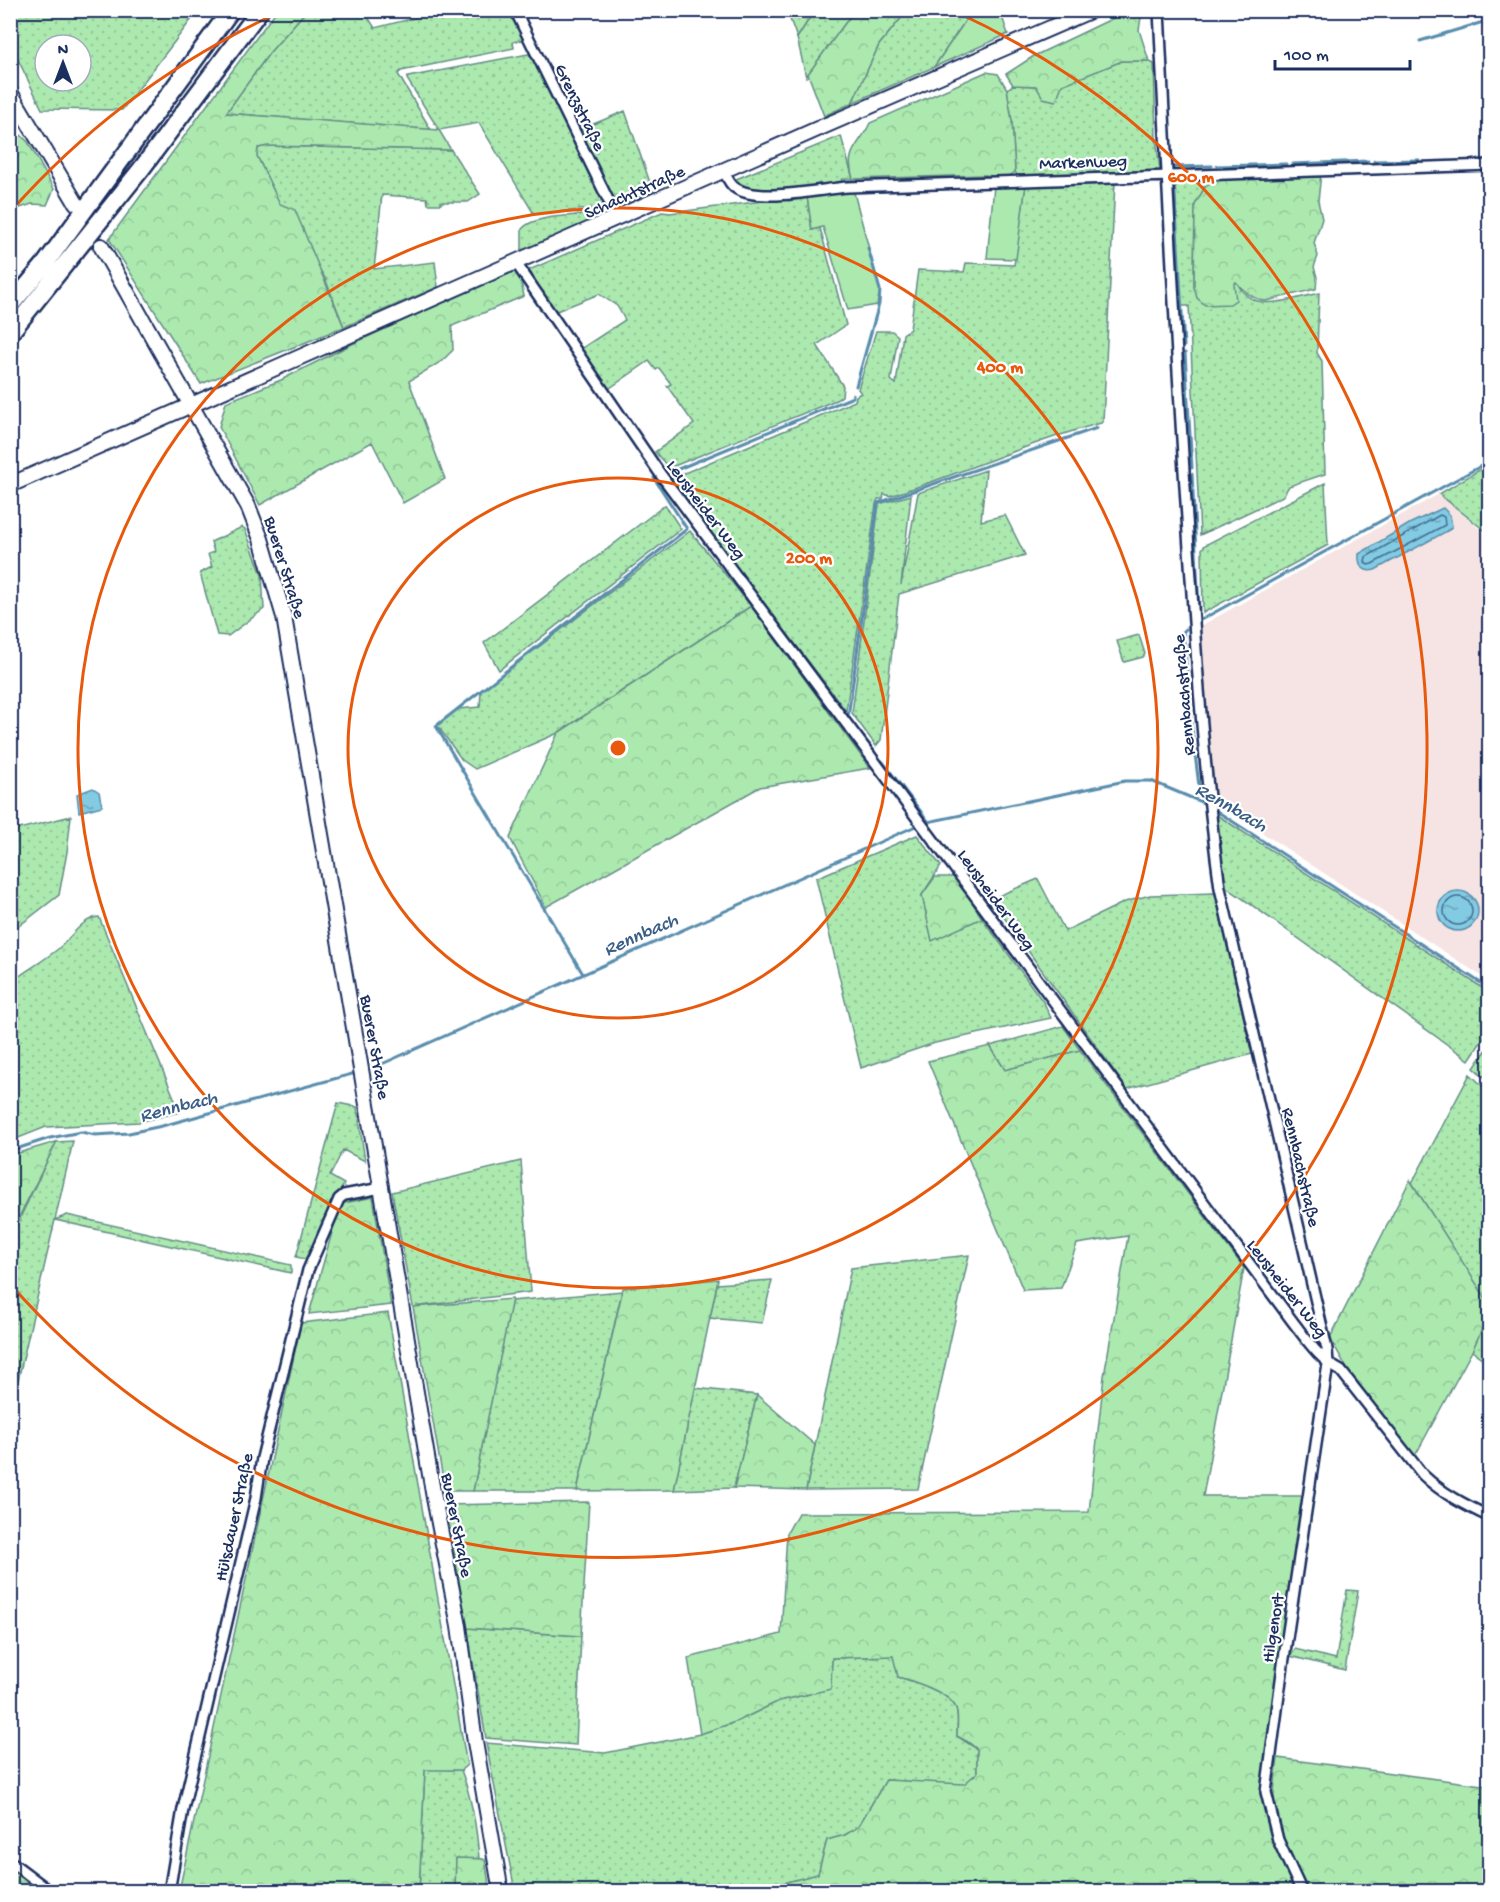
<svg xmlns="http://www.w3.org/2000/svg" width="1500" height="1902" font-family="'Gochi Hand',sans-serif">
  <defs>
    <pattern id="grass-dots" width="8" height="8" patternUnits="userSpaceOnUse" patternTransform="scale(1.5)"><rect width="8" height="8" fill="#ace9af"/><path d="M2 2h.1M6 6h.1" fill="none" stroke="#93c899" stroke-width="1.8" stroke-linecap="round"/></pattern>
    <pattern id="forest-crowns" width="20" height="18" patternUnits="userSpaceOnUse" patternTransform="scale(1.5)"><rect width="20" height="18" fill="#ace9af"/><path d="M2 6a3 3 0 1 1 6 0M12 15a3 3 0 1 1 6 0" fill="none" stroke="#93c899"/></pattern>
    <pattern id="water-ripples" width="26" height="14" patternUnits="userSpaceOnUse" patternTransform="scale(1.5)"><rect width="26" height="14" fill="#82cbe2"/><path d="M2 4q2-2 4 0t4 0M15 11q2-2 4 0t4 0" fill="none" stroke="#6aa5ba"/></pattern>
  </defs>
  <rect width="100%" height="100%" fill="#fff"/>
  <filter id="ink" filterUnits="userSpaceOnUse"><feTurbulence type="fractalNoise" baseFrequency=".0167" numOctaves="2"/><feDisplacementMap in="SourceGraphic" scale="12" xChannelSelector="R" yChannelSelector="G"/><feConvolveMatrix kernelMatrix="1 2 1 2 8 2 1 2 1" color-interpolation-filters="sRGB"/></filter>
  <g filter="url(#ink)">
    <path fill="#f5e4e3" d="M1439 494 1489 537V981L1215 802 1197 628Z"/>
    <path fill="url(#grass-dots)" stroke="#648c86" stroke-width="1.5" fill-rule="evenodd" d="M11 10H198V11L122 110 42 109 11 45ZM45 45H81V81H45Z
      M306 11H364L375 28 442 11H511L526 39 513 42 514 48 401 71 398 74 431 130 226 113 270 52Z
      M814 11H854L806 77 797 38Z
      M907 11H972L934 67 852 103 879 45Z
      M528 54 534 58 605 199 604 208 534 214 479 123 439 130 407 79 408 77Z
      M1122 61H1149L1154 64 1156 138 1160 170 1018 176 1015 172 1012 121 1007 89 1013 85 1037 86 1055 101 1061 85Z
      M625 111 653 191 616 207 579 130Z
      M841 136 853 179H842L840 184 772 191 746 189 736 179Z
      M268 146 451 150 480 194 468 202H441V204H428L427 198 382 195 374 269 435 262 438 287 344 327 325 278 280 205 257 156 258 148Z
      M1211 175 1212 182 1205 187 1195 205 1194 287 1237 282C1251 316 1292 299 1319 293L1317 353 1322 361 1325 474 1289 486 1283 496 1200 535 1189 306H1178L1172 178Z
      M1115 182 1103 421 1101 423C1029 442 961 474 890 496L884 494 883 499H878L876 504 846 711 670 479 855 401 856 396 861 393 858 389 876 331H892L898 336 891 380 896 384 903 334 910 329 918 270 964 272 966 263 1014 265 1026 184Z
      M801 196H807L812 230 820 228 846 325 817 345 843 386 842 396 836 400 669 468 655 452 694 424 667 386 671 384 659 368 656 370 649 361 607 390 579 350 625 320 617 306 599 294 554 312 529 270 662 212 670 213Z
      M597 214H602V220L525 254 522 251V229C534 214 578 216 597 214Z
      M1489 464V534L1439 494Z
      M986 470 981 521 1005 515 1025 555 899 594 881 740 876 746 852 713 879 504 911 495 901 585 918 493Z
      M1325 483 1328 545 1203 613 1202 549 1205 545Z
      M665 505 681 529 499 670 484 643Z
      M242 527 245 529 262 575 264 609 228 636 217 635 200 573 212 567 208 554 214 552 211 542Z
      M690 531 751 606 558 733 475 769 462 760 437 725 458 709 480 707 481 691Z
      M1139 635 1145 654 1143 657 1124 662 1117 641Z
      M1217 815 1489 992V1030L1469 1060 1225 886Z
      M71 816 67 852 59 895 11 932V831Z
      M917 835 941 866 922 895 932 940 982 918 1044 1003 1051 1018 935 1043 861 1068 816 878Z
      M1038 879 1065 931 1125 902 1150 895 1215 893 1252 1054 1127 1089 991 899Z
      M99 917 180 1112 139 1122 46 1127 11 1141V982C26 971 43 961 58 949 71 938 82 918 99 917Z
      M1063 1026 1080 1050 1005 1070 990 1046Z
      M1489 1046V1081L1474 1068Z
      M1470 1074 1489 1092V1305L1412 1183Z
      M338 1103 357 1107 365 1161 343 1150 330 1176 344 1184 305 1259 296 1257Z
      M73 1141 55 1220 67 1215 291 1265V1273L55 1220 11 1411V1237L56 1142Z
      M521 1161 531 1292 413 1307 392 1192Z
      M969 1255 918 1489 806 1490 851 1268Z
      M772 1280 762 1323 710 1318 717 1284Z
      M622 1291 577 1491H473L511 1301Z
      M1489 1313V1363L1472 1351Z
      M695 1388 757 1395 734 1488 674 1490Z
      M1347 1590 1358 1591 1345 1670 1290 1656 1295 1649 1336 1659Z
      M467 1628 581 1636 576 1745 486 1738Z
      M894 1656 898 1677C913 1681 949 1692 956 1708 959 1716 957 1728 957 1736L977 1749V1773L964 1785 886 1780 858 1827 845 1835 827 1840 818 1874 783 1883 782 1891H515L486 1743 605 1753 700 1734 738 1721 779 1701 830 1689 832 1658Z
      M425 1769 461 1770C472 1799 477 1829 479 1859H456L455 1891 419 1892Z"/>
    <path fill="url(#forest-crowns)" stroke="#648c86" stroke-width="1.5" d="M276 11H306L270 52 226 113 439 130 451 150 268 146 258 148 257 156 280 204 295 210 344 327 201 384 109 239Z
      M787 11H814L797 38Z
      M854 11H907L879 45 852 103 824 116 808 74Z
      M1128 11H1142L1139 30 1149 61H1122L1062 85 1056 101 1043 98 1036 86 1013 85 1006 74 1034 56Z
      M986 72 998 74 1007 89 1012 121 1015 172 1007 178 985 175 853 179C844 150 859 147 870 123Z
      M21 135 28 142 54 189 47 205 32 204 11 211V138Z
      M1321 173 1318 201 1322 219 1314 243 1318 256 1314 267 1317 277 1316 289 1266 301C1255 300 1243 291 1236 282L1234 284 1236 300 1230 304 1205 305 1197 298 1194 287 1195 205 1205 187 1222 176Z
      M518 268 524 296 452 326 453 350 442 361 409 381 445 479 403 503 372 442 260 505 219 427 226 402 281 380 350 345Z
      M751 606 870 768 760 787 546 907 510 838 558 733Z
      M935 877H957L982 918 932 941 922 895Z
      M990 1046 1005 1070 1080 1050 1244 1268 1203 1496H1309L1266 1792 1271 1815 1302 1891H782L783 1883 818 1874 827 1840 845 1835 858 1827 886 1780 964 1784 977 1773V1749L968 1742 957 1736C957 1728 959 1716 956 1708 949 1692 913 1681 898 1677L893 1656 832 1658 831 1689 779 1701 738 1721 700 1734 688 1658 781 1634 787 1533 798 1513 1089 1512 1104 1376 1128 1236 1077 1244 1061 1288 1023 1290 928 1061Z
      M56 1142V1143L11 1233V1155Z
      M1410 1180 1490 1305 1489 1313 1472 1351 1415 1456 1348 1370 1330 1338Z
      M373 1197 391 1305 309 1314 340 1204Z
      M718 1279 674 1490 577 1491 623 1288Z
      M512 1299 473 1491H445L413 1307Z
      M388 1313 467 1765 461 1770H425L419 1891H179L301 1323Z
      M757 1395 815 1445 806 1490 734 1488Z
      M589 1502 581 1636 467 1628 446 1505Z
      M1278 1758 1489 1786V1891H1305C1294 1868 1276 1840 1274 1814 1272 1795 1276 1776 1278 1758Z
      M456 1858 485 1859 490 1891H455Z
      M11 1867 42 1891H11Z"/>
    <path fill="#ace9af" stroke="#648c86" stroke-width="1.5" d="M972 11H1000L1008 34 934 67Z
      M1026 184 1016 259 987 258 994 186Z
      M853 189 880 290 877 305 848 310 823 227 812 230 807 196Z"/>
    <path fill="url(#water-ripples)" stroke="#598dad" stroke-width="1.5" d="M1443 508 1450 515 1452 526 1449 530 1375 570C1363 573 1358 565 1359 554L1411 523Z
      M93 788 99 792 102 806 79 812 77 794Z
      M1438 911a20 20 0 1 1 40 0a20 20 0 1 1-40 0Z"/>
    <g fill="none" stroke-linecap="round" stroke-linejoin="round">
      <path stroke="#446d93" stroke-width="1.5" d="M1440 515 1444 517 1445 525 1372 564 1368 565 1365 562 1366 557Z
        M1444 911a14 14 0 1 1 28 0a14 14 0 1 1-28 0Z"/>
      <path stroke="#598dad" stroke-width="3" d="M1420 41 1490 20
        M1374 161 1419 160
        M1293 164 1368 161
        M1217 166 1286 164
        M1173 169V167L1212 166
        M1174 178 1184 346
        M1185 353 1192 468
        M856 386 879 304 880 290 868 248
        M671 472 853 397V394
        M1192 474 1199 609
        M1197 622 1490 461
        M1186 629 1183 632 1188 683
        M1189 706 1201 802
        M874 751 848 717 878 503 1097 428
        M882 761 928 821
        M1212 808 1490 989
        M923 823 1125 781H1151L1206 804
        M583 974 436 726 687 529 654 478 659 475
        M373 1068 918 825
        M10 1151 50 1138 81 1132 95 1135 129 1133 162 1126 352 1074"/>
      <defs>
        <path id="street" d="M515 10 617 218
          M1159 10C1167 180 1176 349 1187 518 1195 641 1203 765 1220 888L1327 1349 1328 1364 1283 1665 1266 1792 1278 1840 1302 1892
          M724 171C727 177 729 183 734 187 756 204 820 189 848 187L1490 165
          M516 263 661 475 1293 1322C1307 1340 1320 1360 1341 1371L1423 1475C1443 1494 1465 1505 1490 1517
          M10 1861 51 1892
          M169 1892 183 1809 256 1498 262 1458 308 1270 339 1199 344 1195 381 1188"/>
        <path id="secondary" d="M10 92 76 203
          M101 246 248 506 261 539 284 617 434 1498 459 1626 475 1742 501 1892
          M10 485 822 127 1092 10"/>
        <path id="highway" d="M10 306 45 264 231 10
          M10 333 142 168 260 10"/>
      </defs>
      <use href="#street" stroke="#1b2f5e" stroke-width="14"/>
      <use href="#secondary" stroke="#1b2f5e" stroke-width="18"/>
      <use href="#highway" stroke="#1b2f5e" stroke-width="21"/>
      <use href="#street" stroke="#fff" stroke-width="9"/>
      <use href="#secondary" stroke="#fff" stroke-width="14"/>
      <use href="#highway" stroke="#fff" stroke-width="16"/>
    </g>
  </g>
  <g fill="none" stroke="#e8590c" stroke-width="3">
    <circle cx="618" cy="748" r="270"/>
    <circle cx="618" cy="748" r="540"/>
    <path d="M11 211A810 810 0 0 1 282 11M954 11A810 810 0 1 1 11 1285"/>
  </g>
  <g text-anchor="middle" stroke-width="4.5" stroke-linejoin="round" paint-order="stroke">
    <g font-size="18" fill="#1b2f5e" stroke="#fff">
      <text transform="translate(581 107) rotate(64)" y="6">Grenzstraße</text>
      <text transform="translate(1083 161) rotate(-2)" y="6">Markenweg</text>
      <text transform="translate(634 191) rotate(-24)" y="6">Schachtstraße</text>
      <text transform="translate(707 509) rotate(53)" y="6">Leusheider Weg</text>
      <text transform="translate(286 567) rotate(73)" y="6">Buerer Straße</text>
      <text transform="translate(1183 695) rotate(-95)" y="6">Rennbachstraße</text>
      <text transform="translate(997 899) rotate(54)" y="6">Leusheider Weg</text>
      <text transform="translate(376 1047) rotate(80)" y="6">Buerer Straße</text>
      <text transform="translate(1302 1167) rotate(77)" y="6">Rennbachstraße</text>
      <text transform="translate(1288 1288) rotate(52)" y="6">Leusheider Weg</text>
      <text transform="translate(233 1517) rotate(-78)" y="6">Hülsdauer Straße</text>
      <text transform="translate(458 1525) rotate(79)" y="6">Buerer Straße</text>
      <text transform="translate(1272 1628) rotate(-81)" y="6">Hilgenort</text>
    </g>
    <g font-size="20" font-style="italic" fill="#3a5e86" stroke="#fff">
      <text transform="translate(1232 806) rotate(30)" y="7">Rennbach</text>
      <text transform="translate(640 933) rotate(-24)" y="7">Rennbach</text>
      <text transform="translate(178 1105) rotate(-14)" y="7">Rennbach</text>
    </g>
  </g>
  <circle cx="618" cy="748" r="9" fill="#e8590c" stroke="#fff" stroke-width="3"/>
  <g font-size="18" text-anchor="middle" font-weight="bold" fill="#e8590c" stroke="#fff" stroke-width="4.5" stroke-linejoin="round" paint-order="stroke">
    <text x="1191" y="182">600 m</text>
    <text x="1000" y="372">400 m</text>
    <text x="809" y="563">200 m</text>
  </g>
  <rect width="1500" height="1902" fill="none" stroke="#fff" stroke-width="36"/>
  <rect x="18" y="18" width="1464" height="1866" fill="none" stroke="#1b2f5e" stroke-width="2" filter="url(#ink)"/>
  <g transform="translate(63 63)"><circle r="28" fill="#ffffff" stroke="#a4acbf" stroke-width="1.5"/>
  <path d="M0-4.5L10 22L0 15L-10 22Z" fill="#1b2f5e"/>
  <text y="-9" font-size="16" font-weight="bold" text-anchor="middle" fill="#1b2f5e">N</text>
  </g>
  <path d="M1275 60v9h135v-9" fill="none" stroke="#1b2f5e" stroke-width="3"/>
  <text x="1284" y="60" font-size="18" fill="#1b2f5e" stroke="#ffffff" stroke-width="4.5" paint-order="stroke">100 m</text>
</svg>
